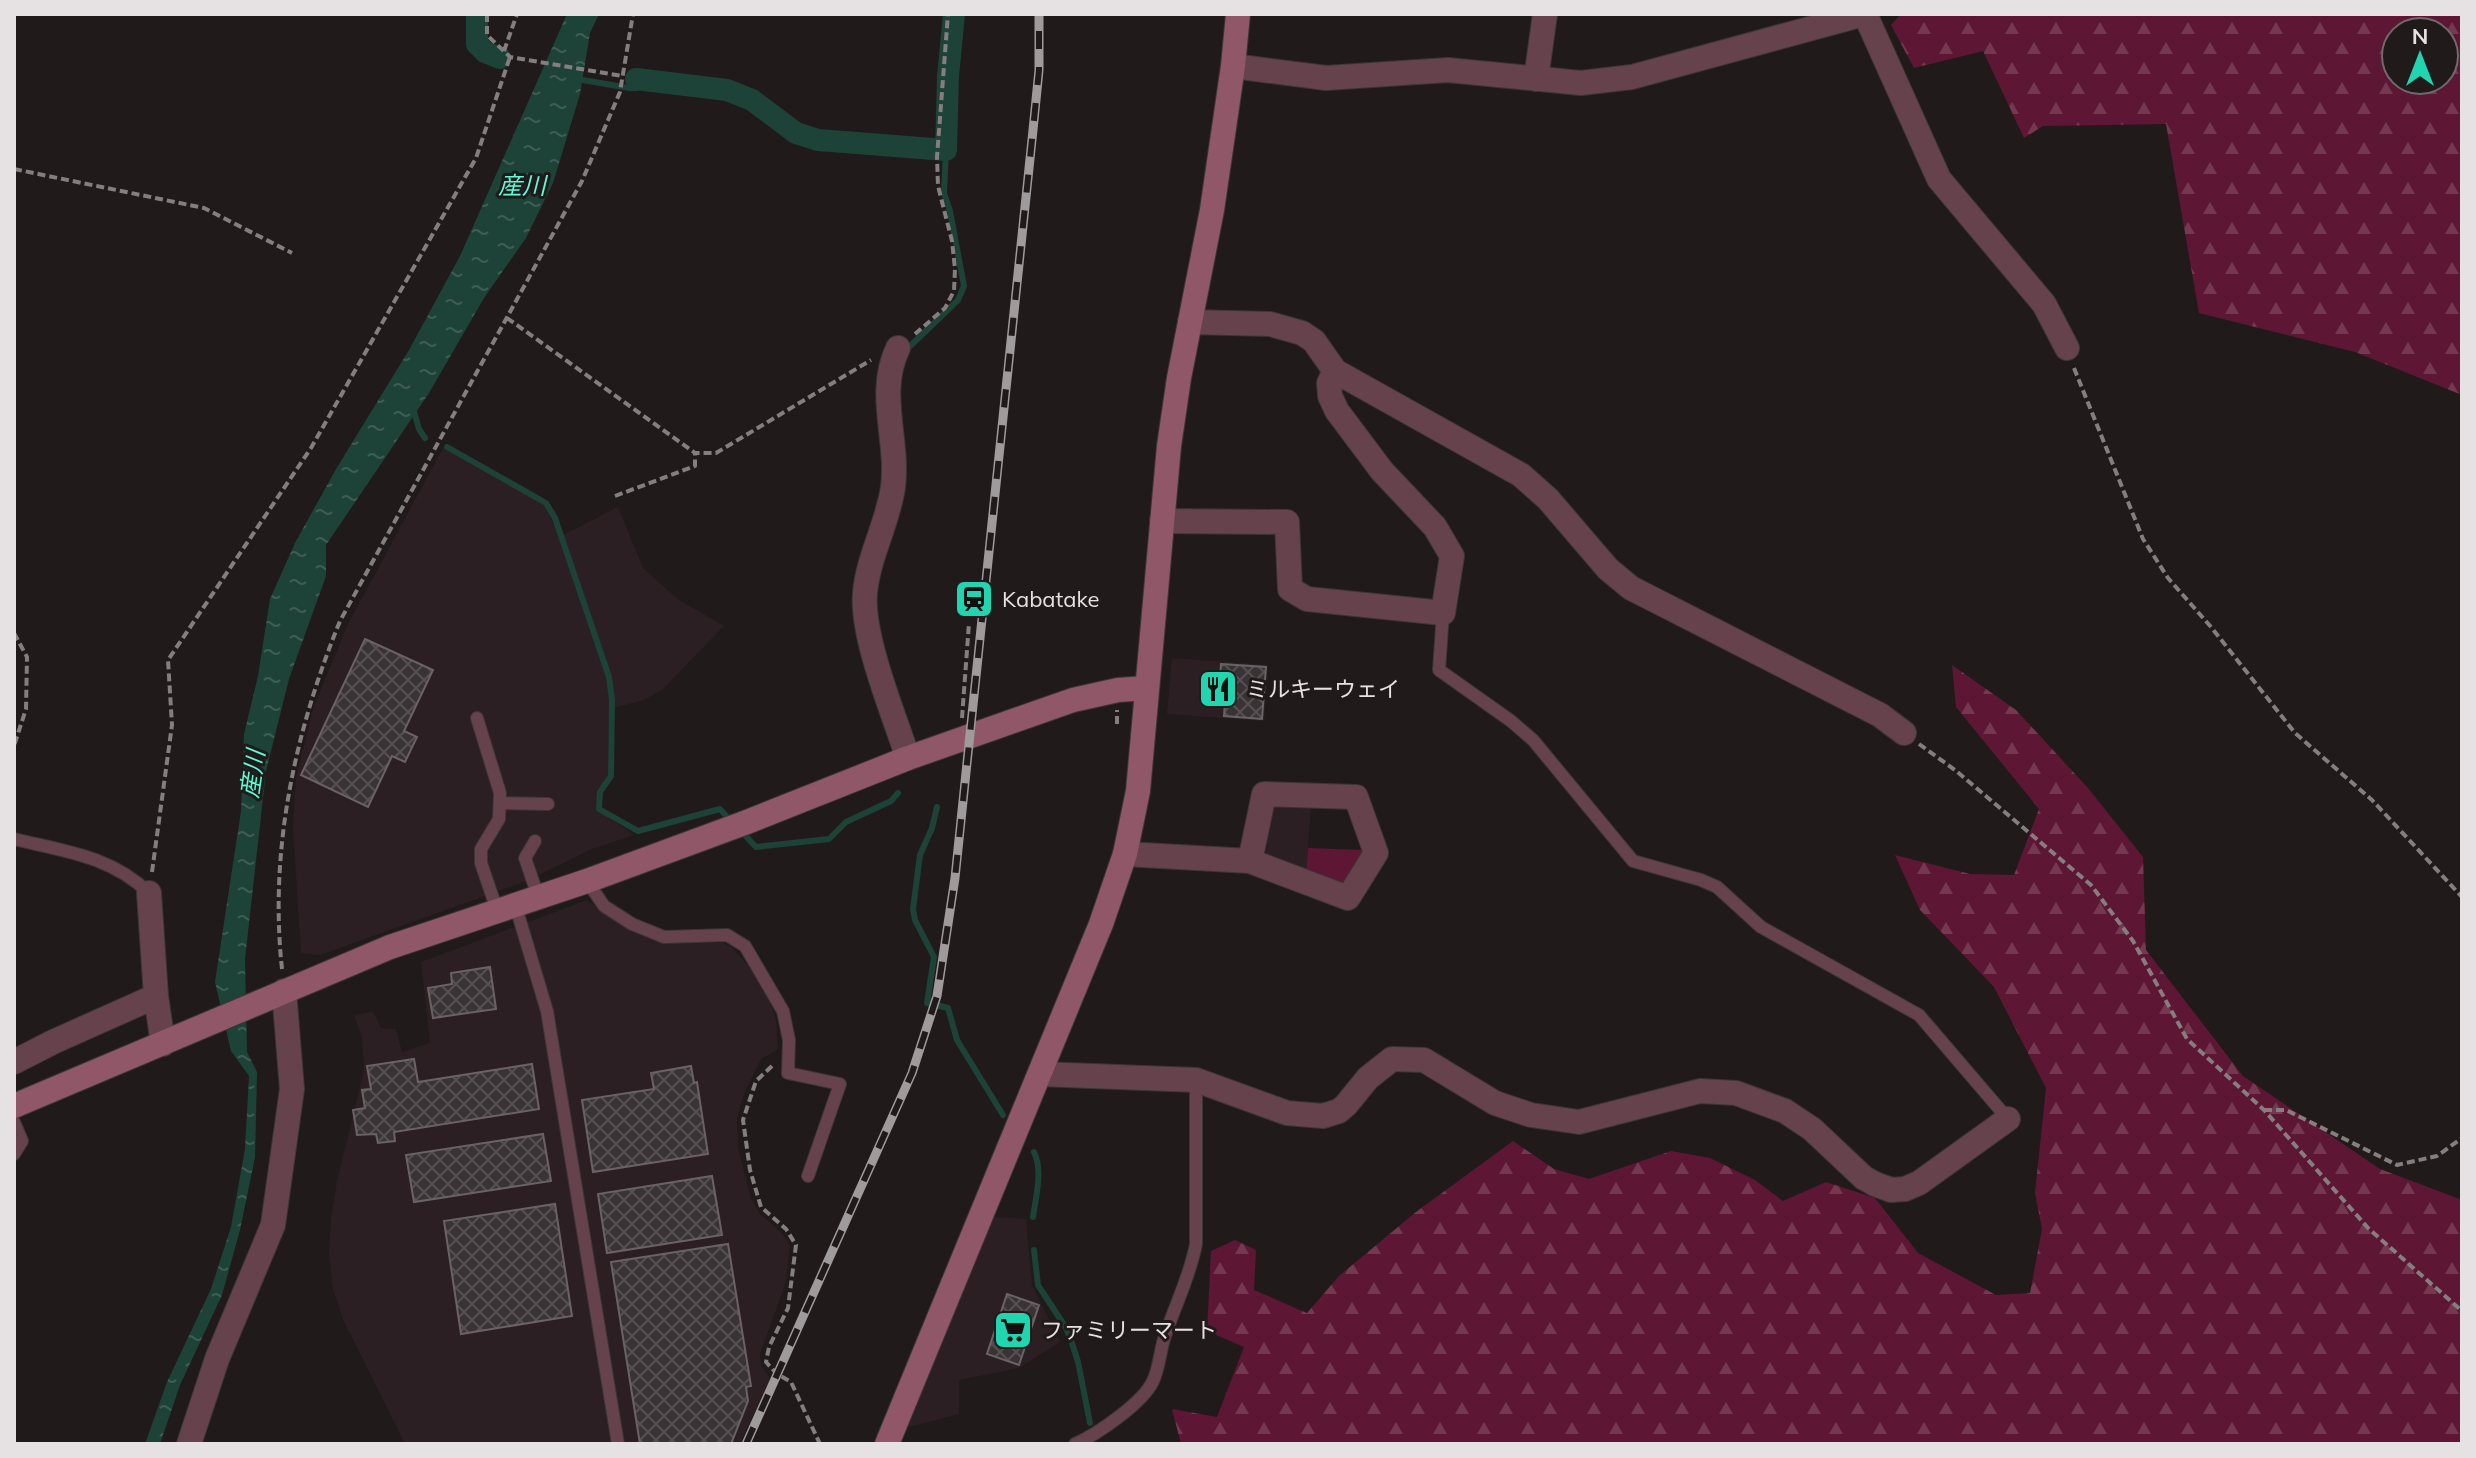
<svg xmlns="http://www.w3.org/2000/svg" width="2476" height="1458" font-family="Mulish,'Noto Sans JP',sans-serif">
  <defs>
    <pattern id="forest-firs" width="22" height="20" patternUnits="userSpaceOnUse" patternTransform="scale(2)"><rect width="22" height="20" fill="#5d1633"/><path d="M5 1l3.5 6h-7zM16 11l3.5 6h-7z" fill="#743850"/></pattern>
    <pattern id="water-ripples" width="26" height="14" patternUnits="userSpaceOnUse" patternTransform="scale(2)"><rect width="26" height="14" fill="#1d4238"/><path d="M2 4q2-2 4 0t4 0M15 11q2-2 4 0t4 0" fill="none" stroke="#3e5d54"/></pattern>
    <pattern id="building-cross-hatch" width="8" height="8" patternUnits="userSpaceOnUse" patternTransform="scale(2)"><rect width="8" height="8" fill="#3a3335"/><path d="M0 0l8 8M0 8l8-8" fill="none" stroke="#565052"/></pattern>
  </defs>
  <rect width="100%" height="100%" fill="#201a1b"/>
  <path fill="#2c1f23" d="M443 448 539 501 547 508 559 537 618 507 643 568 679 600 724 626 662 690 644 700 609 709 608 776 598 790 597 809 634 835 592 849 524 882 320 955 301 953 293 828 296 778 314 706 348 624Z
    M1172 658 1268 665 1264 721 1167 714Z
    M1278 804H1311L1306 874 1266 857 1269 814Z
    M587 900 631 931 651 939 676 942 723 943 731 947 757 975 771 1003 776 1021 778 1049 761 1059 744 1094 737 1118 738 1148 751 1199 760 1214 782 1233 790 1246 786 1282 760 1354 761 1366 770 1378 740 1444H405L343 1319 333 1289 329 1256 331 1220 337 1181 364 1071 362 1037 354 1015 373 1012 381 1028 396 1029 402 1052 430 1043 421 962Z
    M989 1217 1026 1219 1032 1285 1060 1342 1019 1368 959 1380V1414L905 1428Z"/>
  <path fill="#5d1633" d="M1308 848 1365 850 1350 883 1337 887 1306 874Z"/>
  <path fill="url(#forest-firs)" fill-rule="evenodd" d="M1901 14H2462V395L2355 352 2199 313 2166 124 2043 126 2024 138 1983 51 1914 68 1891 25ZM2396 32H2444V80H2396Z
    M1952 665 2016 710 2088 788 2143 857 2146 950 2243 1076 2380 1169 2462 1200V1444H1181L1172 1409 1217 1417 1244 1347 1207 1331 1211 1251 1235 1240 1256 1250 1254 1290 1307 1313 1339 1276 1416 1212 1513 1141 1554 1169 1589 1179 1671 1151 1710 1158 1755 1180 1783 1201 1826 1182 1875 1198 1918 1253 1996 1295 2030 1293 2042 1229 2035 1193 2046 1088 1994 987 1920 910 1895 855 1970 874 2014 875 2039 809 1956 707Z"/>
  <path fill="url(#water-ripples)" d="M567 14H599L590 33 580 94 553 183 526 238 484 298 429 393 326 545V576L289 679 266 771 245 959 247 1052 257 1072 255 1157 240 1230 222 1295 180 1385 160 1444H145L167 1382 211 1289 231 1227 245 1149 249 1076 231 1051 215 982 241 811 244 734 258 676 270 599 295 543 336 469 409 350 460 256Z"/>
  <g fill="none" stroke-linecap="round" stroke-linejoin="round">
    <path stroke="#1d4238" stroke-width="6" d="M577 79 629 88H637L643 80
      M904 352 958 300 964 286 950 211 944 193 946 150
      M413 408 419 429 425 438
      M447 447 546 503 555 518 609 677 612 700 611 776 600 792 599 809 638 831 720 809 730 820
      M937 807 932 828 920 855 913 909 915 920 934 957 927 1003 948 1008 957 1040 1003 1115
      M741 831 756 847 829 839 846 822 891 801 898 793
      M1033 1217C1036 1196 1043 1171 1034 1152
      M1034 1250 1038 1285 1066 1328 1072 1343 1078 1362 1090 1423"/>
    <path stroke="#1d4238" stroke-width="22" d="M477 14V44L485 52 500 58
      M636 79 727 90 752 100 796 133 818 140 946 150 948 76 954 14"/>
  </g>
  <path fill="url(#building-cross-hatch)" stroke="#6a6264" stroke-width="2" d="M971 588 980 589 977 609 969 608Z
    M365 639 433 670 404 731 417 737 405 762 392 756 368 807 301 775Z
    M1221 664 1266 667 1262 719 1224 716 1226 688H1219Z
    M490 967 496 1009 433 1018 428 988 452 984 451 973Z
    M414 1059 418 1082 532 1064 539 1109 394 1132 395 1141 378 1143 376 1134 357 1135 353 1110 365 1108 362 1090 371 1089 367 1066Z
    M691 1066 694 1083 697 1082 708 1154 593 1172 582 1100 654 1089 651 1073Z
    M543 1134 551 1181 414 1202 406 1155Z
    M712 1176 722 1235 607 1253 598 1194Z
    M555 1204 572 1316 461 1334 444 1221Z
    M728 1244 751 1386 746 1387 748 1401 731 1444H640L611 1262Z
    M1007 1294 1039 1305 1019 1365 987 1354Z"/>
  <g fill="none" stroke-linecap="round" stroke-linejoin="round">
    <defs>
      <path id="lane" d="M1443 613 1439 670 1511 721 1533 740 1633 861 1701 880 1717 887 1761 927 1919 1015 2008 1119
        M477 718 500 793 499 819 481 849V863L497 910
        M501 803 548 804
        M14 839C64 851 111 856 149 893
        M535 841 525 858 538 896
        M587 881 604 906 632 924 664 937 727 935 745 946 783 1011 789 1040 788 1073 840 1084 808 1176
        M515 904 547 1011 618 1444
        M14 1122 22 1141 14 1154
        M1075 1444C1096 1435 1143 1403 1153 1381 1159 1369 1160 1352 1164 1339 1174 1307 1190 1277 1196 1244V1080"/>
      <path id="street" d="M1865 14 1939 179 2044 304 2067 348
        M1233 66 1326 78 1448 70 1581 83 1632 77 1864 14
        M1536 79 1545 14
        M1190 322 1270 324 1302 333 1314 341 1335 371 1521 475 1548 499 1608 569 1631 588 1880 715 1904 733
        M898 348C876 393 899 440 893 487 888 523 868 557 865 593 861 636 894 715 908 758
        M1162 521 1287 522 1290 589 1307 599 1443 613 1452 556 1435 527 1382 471 1337 411 1330 396 1329 383 1335 371
        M1125 854 1250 861 1348 898 1376 853 1356 797 1264 794 1250 861
        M149 893 156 996 163 1044
        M14 1062 53 1042 156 996
        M1040 1074 1196 1080 1287 1113 1323 1116 1339 1111 1346 1105 1368 1078 1392 1059 1424 1060 1495 1103 1531 1115 1579 1122 1700 1091 1736 1093 1785 1111 1812 1129 1864 1178 1875 1184 1891 1190 1905 1189 1919 1183 2008 1119
        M189 1444 217 1359 273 1225 292 1089 284 991"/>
      <path id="secondary" d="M14 1106 390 947 587 881 747 822 908 758 1073 700 1118 690 1147 688
        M887 1444 1101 924 1125 854 1138 791 1169 446 1179 378 1212 210 1233 66 1238 14"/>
    </defs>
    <use href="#lane" stroke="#3c3637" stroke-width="14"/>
    <use href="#street" stroke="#3c3637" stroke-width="26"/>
    <use href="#secondary" stroke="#3c3637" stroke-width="26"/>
    <path stroke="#847e7f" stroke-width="4" stroke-dasharray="8 4" stroke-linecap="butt" d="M487 14V35L510 57 622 76
      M504 51 517 14
      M14 169 204 208 292 253
      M507 318 695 453H716L871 360
      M915 334 945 308 954 291 955 269 952 241 938 186 937 157 948 14
      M2074 368 2143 539 2168 578 2211 627 2295 733 2372 800 2462 897
      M615 496 695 466V453
      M14 633 27 657 26 709 14 746
      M962 718 969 623
      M1117 724V710
      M1919 744 1955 770 2091 885 2133 941 2187 1039 2264 1110 2368 1228 2462 1311
      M152 872 172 725 168 660 311 448 476 158 510 57
      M282 969C269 850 295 731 340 621L582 181 620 92 633 14
      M772 1066 756 1081 743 1120 750 1170 761 1207 786 1229 796 1245 788 1308 769 1347 766 1362 777 1374 791 1382 820 1444
      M2264 1110H2286L2397 1165 2437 1156 2462 1138"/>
    <use href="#lane" stroke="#66424d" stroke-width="12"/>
    <use href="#street" stroke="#66424d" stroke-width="24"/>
    <use href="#secondary" stroke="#905769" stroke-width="24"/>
    <defs>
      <path id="rail" d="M746 1444 912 1073 937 996 955 878 1033 130 1039 70V14"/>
    </defs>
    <use href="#rail" stroke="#9f9a9b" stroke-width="9"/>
    <use href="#rail" stroke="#201a1b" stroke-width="6" stroke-dasharray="18" stroke-linecap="butt"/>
  </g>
  <defs>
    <symbol id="station-square" viewBox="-11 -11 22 22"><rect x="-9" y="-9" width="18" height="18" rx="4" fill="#20d5b0" stroke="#201a1b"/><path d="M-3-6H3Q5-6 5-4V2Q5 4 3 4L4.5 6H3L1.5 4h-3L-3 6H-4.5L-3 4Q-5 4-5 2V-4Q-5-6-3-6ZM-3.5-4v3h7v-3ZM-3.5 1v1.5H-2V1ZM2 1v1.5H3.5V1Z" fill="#111"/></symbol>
    <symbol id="restaurant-square" viewBox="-11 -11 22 22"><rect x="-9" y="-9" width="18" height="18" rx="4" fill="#20d5b0" stroke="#201a1b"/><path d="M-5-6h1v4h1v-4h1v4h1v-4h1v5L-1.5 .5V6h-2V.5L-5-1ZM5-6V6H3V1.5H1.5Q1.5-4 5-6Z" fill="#111"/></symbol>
    <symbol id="supermarket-square" viewBox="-11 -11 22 22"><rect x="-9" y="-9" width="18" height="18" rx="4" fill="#20d5b0" stroke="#201a1b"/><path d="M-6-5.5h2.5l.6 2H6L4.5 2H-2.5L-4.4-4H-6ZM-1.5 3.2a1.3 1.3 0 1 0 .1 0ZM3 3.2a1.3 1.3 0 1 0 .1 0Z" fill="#111"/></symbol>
  </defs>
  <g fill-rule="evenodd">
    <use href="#station-square" x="952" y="577" width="44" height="44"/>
    <use href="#restaurant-square" x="1196" y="667" width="44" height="44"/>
    <use href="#supermarket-square" x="991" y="1308" width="44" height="44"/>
  </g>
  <g text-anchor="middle" stroke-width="6" stroke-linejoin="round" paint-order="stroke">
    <g font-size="22" fill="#e6e1e2" stroke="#201a1b" text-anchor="start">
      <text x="1002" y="607">Kabatake</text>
      <text x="1246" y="697">ミルキーウェイ</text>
      <text x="1041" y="1338">ファミリーマート</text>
    </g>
    <g font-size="24" font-style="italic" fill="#5cfcd6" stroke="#201a1b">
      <text x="522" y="194">産川</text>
      <text transform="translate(253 774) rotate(-82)" y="8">産川</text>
    </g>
  </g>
  <rect width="2476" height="1458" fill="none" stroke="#e6e1e2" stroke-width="32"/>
  <g transform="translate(2420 56)"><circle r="38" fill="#201a1b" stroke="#6f6a6b" stroke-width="2"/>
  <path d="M0-6L14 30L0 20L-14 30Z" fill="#20d5b0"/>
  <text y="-12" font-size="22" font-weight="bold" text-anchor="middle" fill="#e6e1e2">N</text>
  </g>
</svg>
